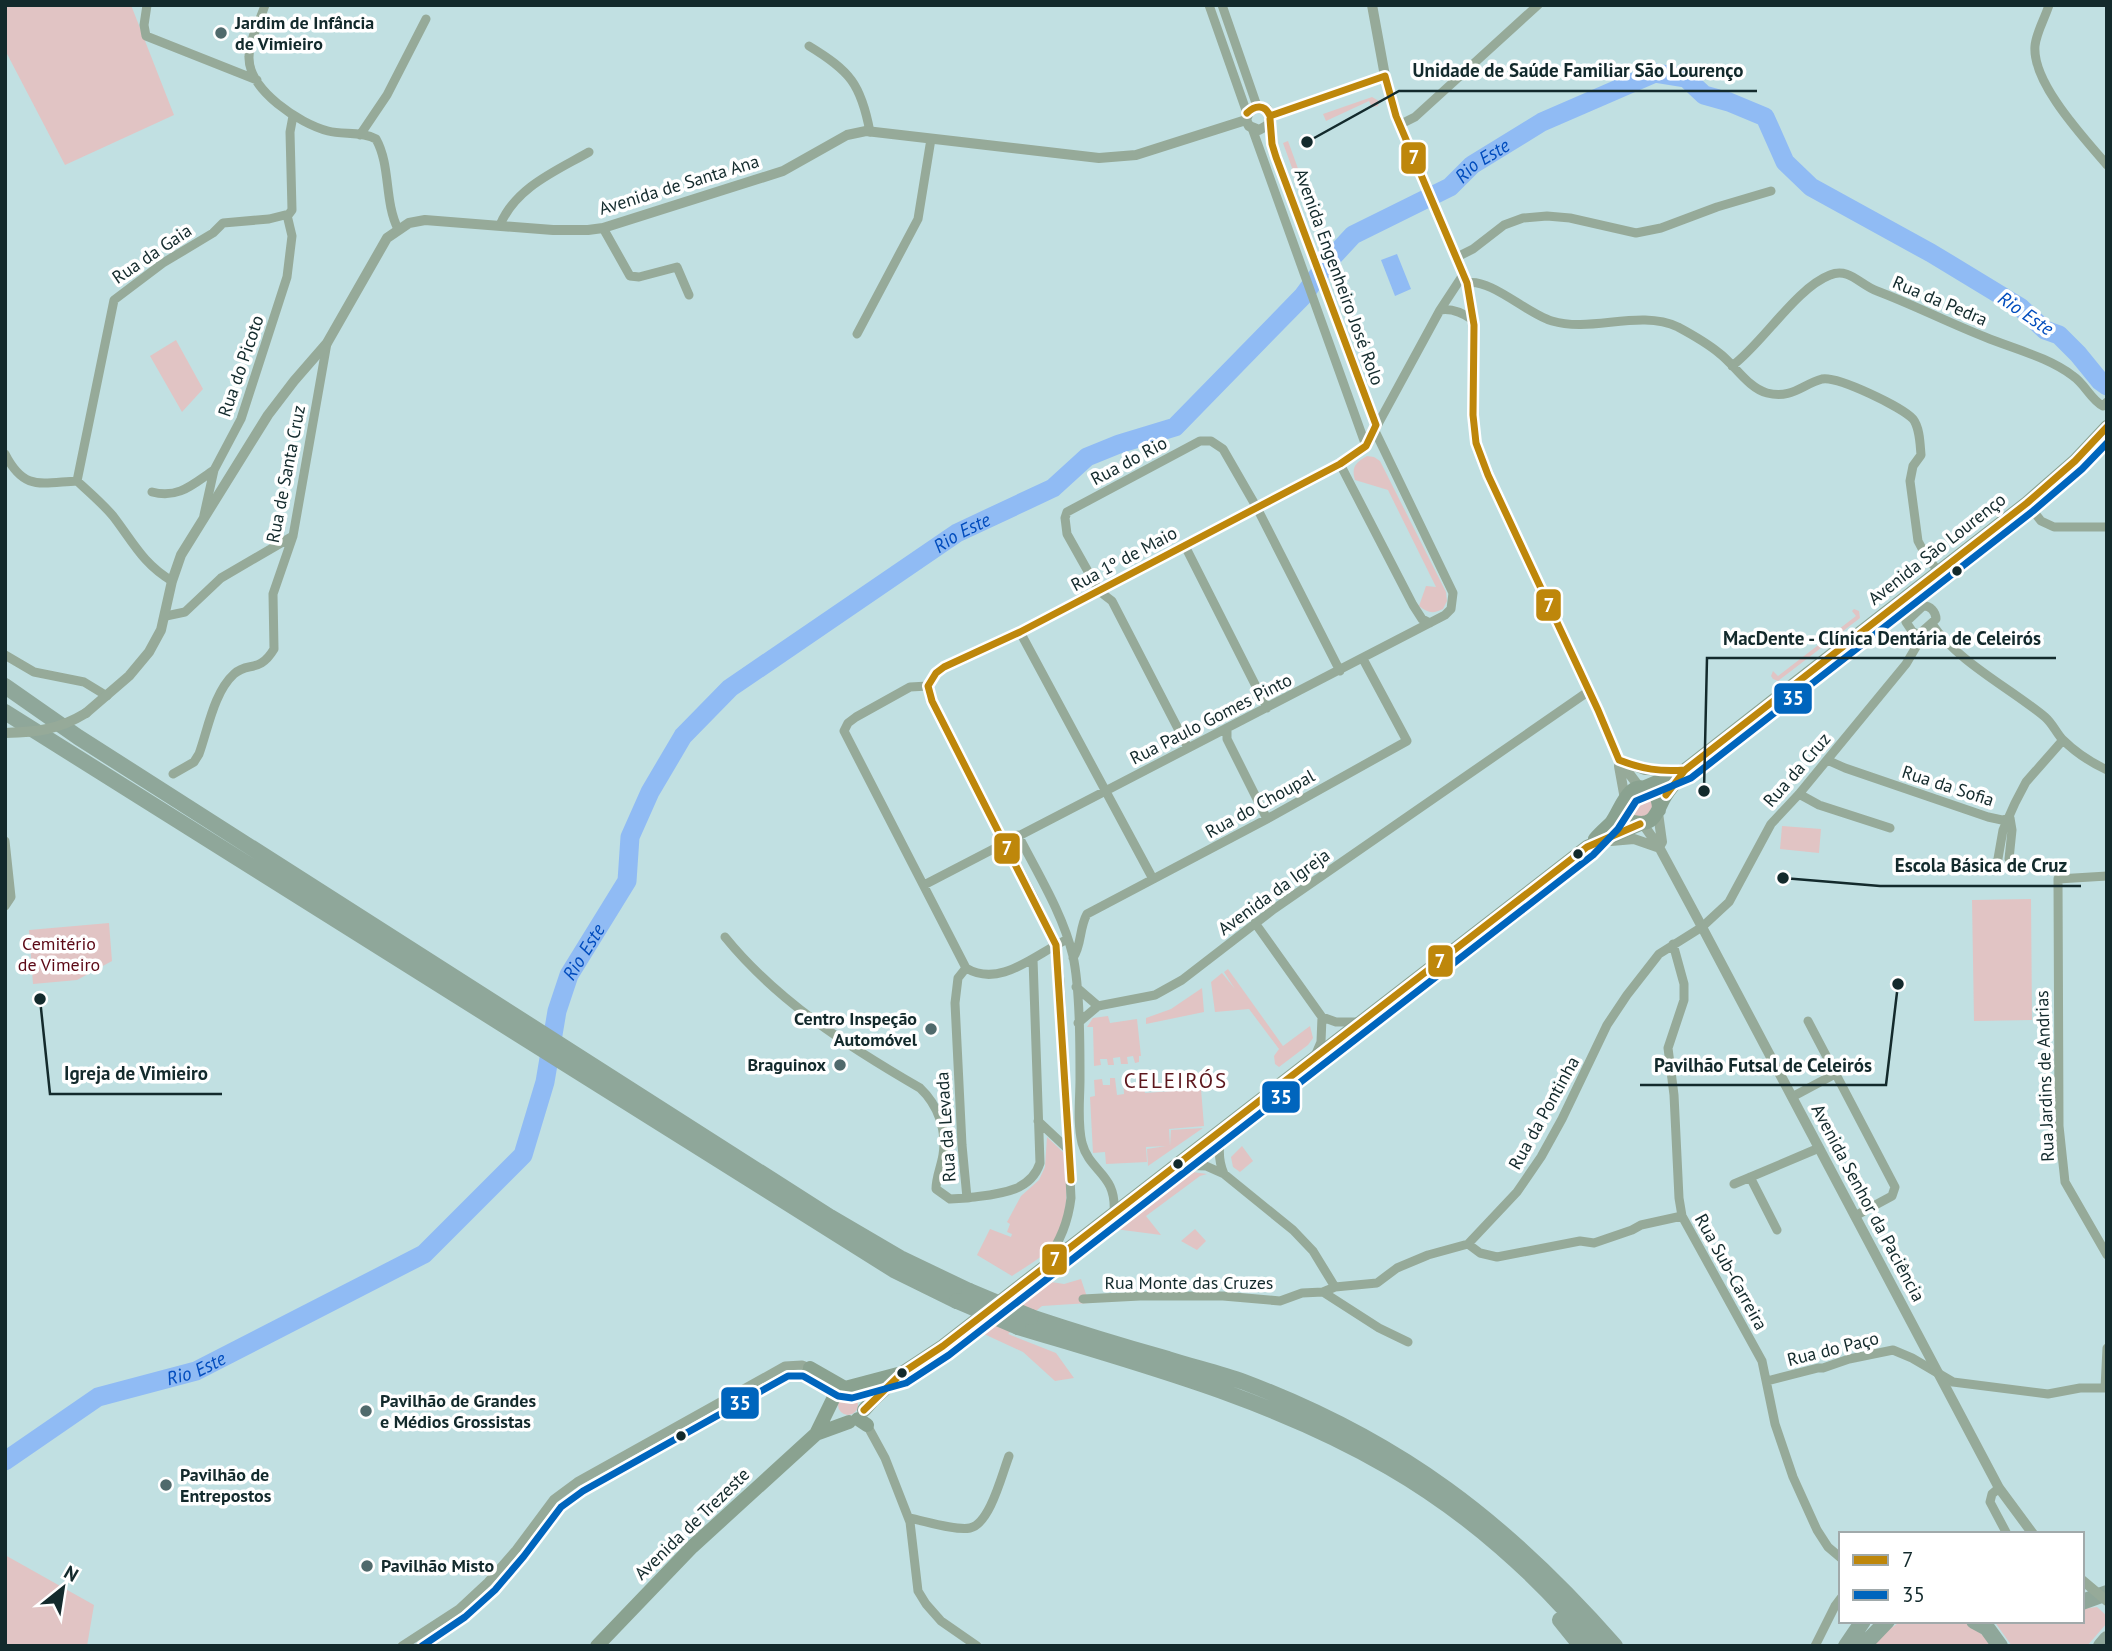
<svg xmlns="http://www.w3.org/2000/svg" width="2112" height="1651" font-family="'PT Sans',sans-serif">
  <rect width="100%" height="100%" fill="#c1e0e2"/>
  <path fill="#e1c4c4" d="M5 5H131L174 115 65 165 5 50Z
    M1372 97 1379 101 1378 106 1372 107 1369 101 1326 121 1323 114Z
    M1288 141 1317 221 1312 223 1283 143Z
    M176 340 203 389 182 412 150 356Z
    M1367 456 1374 457 1380 461 1446 592 1447 601 1443 609C1433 614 1428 613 1419 606L1426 586 1436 587 1388 490 1355 480C1351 467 1356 462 1367 456Z
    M1854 609 1859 611 1860 618 1778 681 1773 679 1771 676 1773 671 1778 676 1856 616 1852 611Z
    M1630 806a11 11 0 1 1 22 0a11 11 0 1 1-22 0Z
    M1782 826 1821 829 1819 853 1780 849Z
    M2031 899 2032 1020 1974 1021 1972 900Z
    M109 923 112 961 77 980 33 984 29 930Z
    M1228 969 1283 1046 1310 1026 1313 1038 1308 1045 1279 1067 1275 1064 1274 1056 1279 1049 1249 1009 1215 1012 1211 982 1222 973 1235 989 1224 972Z
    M1202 988 1204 1012 1146 1024V1018L1171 1009Z
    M1108 1016 1110 1023 1137 1019 1141 1056H1139V1062L1135 1063 1133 1056 1127 1057 1128 1064H1121L1120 1057 1113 1058 1114 1065H1108L1107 1059H1100L1101 1065 1094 1066 1093 1027H1087L1093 1018Z
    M1136 1076H1142L1145 1093 1201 1089 1204 1126 1169 1129 1170 1146 1171 1130 1203 1128 1148 1166 1147 1149 1166 1146 1146 1147 1147 1162 1106 1164 1105 1152 1093 1153 1090 1097 1095 1096 1094 1080 1102 1079 1103 1085H1110V1078H1115L1117 1095 1124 1094 1123 1077H1129L1130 1084 1137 1083Z
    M1047 1137 1064 1153C1067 1187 1072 1227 1044 1254 1035 1262 1022 1269 1012 1276L977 1255 990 1229 1011 1237 1012 1234 1007 1232 1010 1224 1007 1222 1021 1196 1039 1180 1045 1167Z
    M1242 1146 1253 1161 1240 1172 1233 1167 1231 1157Z
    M1192 1172 1207 1174 1200 1176 1146 1216 1161 1235 1115 1229 1183 1175Z
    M1195 1229 1206 1241 1197 1250 1181 1241Z
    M1081 1279 1089 1303 1042 1306 1008 1334 1056 1353 1074 1378 1055 1381 1023 1352 984 1334 1045 1281 1064 1284Z
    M838 1405a10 10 0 1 1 20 0a10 10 0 1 1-20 0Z
    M5 1555 94 1605 87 1646H5Z
    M2097 1607 2107 1616V1623L2087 1646H2012L1994 1621H2082V1609Z
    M1901 1621H1963L1978 1631 1994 1646H1873L1887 1631Z"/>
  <path fill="#90bbf4" d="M1397 254 1411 289 1395 296 1381 260Z"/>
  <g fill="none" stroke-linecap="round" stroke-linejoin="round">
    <path stroke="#90bbf4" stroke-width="19" id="s1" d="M5 1461 98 1397 196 1371 424 1254 523 1155 545 1082 557 1011 569 975 627 881 630 837 650 792 683 736 730 688 957 533 1053 488 1087 457 1119 444 1175 427 1303 296 1328 262 1353 235 1450 187 1472 165 1542 122 1655 73 1686 78 1704 95 1729 102 1765 117 1785 162 1811 187 1931 253 2020 307 2045 330 2059 335 2078 354 2100 381 2107 386"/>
    <path stroke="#96aa99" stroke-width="9" d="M147 5 144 25 146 36 257 80
      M265 5C260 21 249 41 249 57 248 90 300 124 328 131 343 135 362 131 376 139 391 166 384 201 398 229
      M1209 5 1247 113
      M1222 5 1257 106
      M2049 5C2045 18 2036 33 2035 46 2032 83 2084 138 2107 165
      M809 46C850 71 861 84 870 132
      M1270 119 1272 144 1276 157 1376 425
      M1399 125 1415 117 1538 5
      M1252 128 1366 446
      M360 135 387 95 426 19
      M500 225C516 187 556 171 589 152
      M603 228 630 276 639 277 677 267 689 295
      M1457 257 1473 249 1504 225 1523 218 1547 216 1570 218 1636 233 1661 228 1717 207 1771 191
      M1467 283C1491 278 1527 314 1552 321 1592 333 1639 309 1678 327 1691 334 1707 343 1719 353 1734 364 1748 388 1767 393 1792 399 1801 385 1822 379 1838 376 1902 407 1913 419 1920 428 1920 444 1921 455L1913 466 1910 481 1918 541 1926 556 1939 572
      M1440 310C1452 308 1463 313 1473 320
      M857 334 918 219 931 139
      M1732 366C1763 343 1796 288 1830 275 1849 267 1860 285 1877 291 1914 305 1949 323 1985 337 2014 349 2048 357 2073 376 2085 384 2091 400 2103 406L2107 402
      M5 454C24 491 40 483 77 481 89 492 102 503 113 516 133 542 143 564 172 581
      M1340 464 1413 605 1422 619 1430 623
      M77 481 114 300 163 263 213 233 223 223 269 219 289 214 292 210 290 132 293 116
      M152 492C179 499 193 484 214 470
      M2027 503 2041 521 2054 527H2107
      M204 515 214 470 241 419 287 277 292 236 287 215
      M1185 546 1267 708
      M1923 606C1930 605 1936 612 1936 619L1918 635 1912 631 1906 622Z
      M166 616 185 612 221 578 293 536
      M1932 624C1958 662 2010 688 2045 717 2052 723 2056 732 2062 739 2074 751 2092 763 2107 770
      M1020 632 1153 879
      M5 655 34 672 84 682 107 696
      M928 686 936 673 944 667 1020 632 1340 464 1366 446 1440 310 1463 275
      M928 686 932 701 1033 896 1056 945 1060 981 1071 1198C1068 1223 1060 1240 1047 1261
      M928 686 910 687 856 717 848 723 844 731 966 968C1001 989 1036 953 1068 939
      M1227 728V739L1267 819
      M1188 748 1112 601 1099 591 1067 534 1065 518 1067 512 1200 441H1211L1223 449 1257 508 1340 671
      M1827 760 1845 768 1988 817 2002 820 2010 818
      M173 774 194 762 199 754C208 729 214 692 234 674 248 661 259 674 274 649L273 594 293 536 327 343
      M1799 794 1819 805 1890 828
      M1018 835C1038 874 1063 914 1073 956 1080 989 1080 1045 1080 1079 1080 1100 1077 1122 1082 1143 1090 1173 1117 1173 1114 1213
      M5 841 11 897 5 906
      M2009 859 2012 830 2010 818
      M1996 870 2003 830 2015 803 2026 782 2063 740
      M2107 876 2058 879 2059 1126 2065 1182 2107 1255
      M924 885 1445 615 1451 609 1453 593 1374 429
      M1255 923 1322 1017 1321 1042 1315 1056
      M725 937C777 1001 849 1047 920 1088 938 1105 947 1130 943 1155 941 1167 936 1177 936 1189L950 1199 967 1198
      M1673 944 1684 984V1000L1668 1048 1674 1095 1679 1198 1682 1216 1762 1361 1775 1424 1793 1477 1817 1530 1828 1547 1841 1558
      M1073 958C1082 945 1079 928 1087 914L1267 819 1407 741 1363 659
      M966 968 958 978 955 1003 962 1145 967 1198C994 1194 1030 1194 1040 1163L1033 959
      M1076 987 1098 1006
      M1322 1017 1336 1022H1361
      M1808 1021 1895 1187 1892 1196 1855 1216
      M1078 1023 1098 1006 1155 995 1182 980 1274 909 1589 691
      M1792 1097 1835 1074
      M1038 1121 1070 1151
      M1223 1128C1219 1145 1217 1158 1224 1174
      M1178 1165 1206 1166 1224 1174 1293 1230 1313 1251 1335 1287
      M1750 1177 1777 1230
      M1734 1184 1819 1148
      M1468 1244 1480 1253 1497 1257 1580 1241 1594 1243 1632 1230 1641 1225 1682 1216
      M1323 1292 1379 1328 1408 1342
      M1083 1299 1140 1296H1223L1280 1301 1302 1293 1323 1292 1335 1287 1377 1283 1397 1268 1428 1255 1468 1244 1517 1192 1541 1157 1562 1119 1607 1025 1627 995 1659 954 1702 927 1729 902 1771 824 1799 794 1906 664 1916 647 1918 635
      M1767 1381 1818 1368H1823L1849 1359 1893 1350 1912 1358 1953 1382 2048 1394 2080 1388H2107
      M2105 1388 2107 1348
      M867 1425 885 1458 910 1522 918 1591 926 1604 941 1621 977 1646
      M1999 1488 1992 1494 1990 1502 2007 1534
      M909 1518C925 1521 956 1531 970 1528 990 1524 1002 1474 1009 1456
      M402 1646 459 1609 488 1582 516 1550 554 1499 577 1482 785 1366 802 1365 810 1368
      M1815 1646 1835 1606 1841 1598"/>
    <path stroke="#96aa99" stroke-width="10" d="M1372 5 1385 76 1396 116 1467 283 1474 325 1473 415 1476 443 1488 475 1598 710 1619 760 1640 788
      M1270 116 1385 76
      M1246 120 1250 109 1257 106 1267 109 1270 116
      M1246 120 1249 126 1259 130 1268 125 1270 116
      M86 713 129 676 149 652 161 630 172 581 181 555 268 415 294 381 327 343 387 238 409 223 425 220 553 230H588L603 228 783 171 847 135 866 131 1099 158 1136 155 1246 120
      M1619 760 1645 770 1675 771
      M1619 766 1625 799
      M1658 813 1662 842 1659 847
      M1643 824 1659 847 1702 927 1999 1488 2033 1534
      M1611 841 1634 839 1657 847"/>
    <path stroke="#8aa290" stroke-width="14" d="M1643 788 1685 770 1777 698 2027 503 2075 461 2107 427
      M1634 822C1653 827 1656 814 1663 800 1668 790 1677 781 1684 771
      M1595 839C1600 833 1606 828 1611 823 1621 810 1628 778 1650 790 1658 794 1659 802 1659 810
      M810 1368 845 1388
      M864 1410 872 1401 902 1373 943 1346 1041 1270 1587 847 1640 824
      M858 1419 867 1425
      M816 1434 836 1393 845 1388 898 1374
      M597 1646 692 1547 816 1434 849 1422"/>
    <path stroke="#8fa79a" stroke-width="16" d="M5 686 78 737 830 1217 900 1258 969 1291
      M5 712 894 1270 957 1301
      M1031 1317C1076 1332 1122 1346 1168 1359 1193 1367 1219 1373 1244 1382 1400 1441 1505 1521 1615 1646
      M1018 1327C1144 1365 1274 1400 1389 1467 1467 1512 1540 1576 1596 1646
      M2082 1602 2107 1593
      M1560 1620 1581 1646
      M1974 1621 1987 1628 2000 1646
      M1846 1646 1863 1621
      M1863 1646 1887 1621
      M2101 1646 2107 1639"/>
    <path stroke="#96aa99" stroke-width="10" d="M5 733C37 732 58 730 86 713
      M2082 1580 2107 1601"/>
    <path stroke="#8fa79a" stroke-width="16" d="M969 1291 1031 1317
      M957 1301 1018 1327"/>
    <defs>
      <path id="bus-1" d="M1247 113C1255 105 1265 104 1270 116L1385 76 1396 116 1467 283 1474 325 1473 415 1476 443 1488 475 1598 710 1619 760C1642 769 1660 772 1685 770
        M1666 795 1685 770 2027 503 2075 461 2107 427
        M1071 1180 1056 945 932 701 928 686 936 673 944 667 1020 632 1340 464 1366 446 1376 425 1276 157 1272 144 1270 119
        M864 1410 902 1373 943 1346 1587 847 1640 824"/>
      <path id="bus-2" d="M422 1646 465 1617 495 1590 524 1556 561 1507 583 1491 788 1376H803L838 1396 852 1398 906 1383 949 1355 1593 855 1618 829 1636 801 1691 778 2033 511 2082 469 2107 443"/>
    </defs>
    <use href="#bus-1" stroke="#fff" stroke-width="12"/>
    <use href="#bus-2" stroke="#fff" stroke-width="12"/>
    <use href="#bus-1" stroke="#be870b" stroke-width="7"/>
    <use href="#bus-2" stroke="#0065bd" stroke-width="7"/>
  </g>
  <g fill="#506a6c" stroke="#fff" stroke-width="2.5">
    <circle cx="221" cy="33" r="7"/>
    <circle cx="931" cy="1029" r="7"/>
    <circle cx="840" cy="1065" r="7"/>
    <circle cx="366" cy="1411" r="7"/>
    <circle cx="166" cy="1485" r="7"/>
    <circle cx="367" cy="1566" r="7"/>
  </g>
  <g fill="#132a2c" stroke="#fff" stroke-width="2.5">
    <circle cx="1957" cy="571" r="6"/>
    <circle cx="1578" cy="854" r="6"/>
    <circle cx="1178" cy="1164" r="6"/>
    <circle cx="902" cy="1373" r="6"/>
    <circle cx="681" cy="1436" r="6"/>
  </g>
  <g text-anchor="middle" stroke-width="7" stroke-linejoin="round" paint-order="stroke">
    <g font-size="18" font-weight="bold" fill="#132a2c" stroke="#fff" text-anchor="start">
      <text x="235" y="29">Jardim de Infância<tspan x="235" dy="21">de Vimieiro</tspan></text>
      <text x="917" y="1025" text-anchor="end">Centro Inspeção<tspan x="917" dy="21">Automóvel</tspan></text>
      <text x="826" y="1071" text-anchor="end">Braguinox</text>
      <text x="380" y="1407">Pavilhão de Grandes<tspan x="380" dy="21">e Médios Grossistas</tspan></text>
      <text x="180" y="1481">Pavilhão de<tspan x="180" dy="21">Entrepostos</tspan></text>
      <text x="381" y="1572">Pavilhão Misto</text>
    </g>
    <g font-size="18" fill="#132a2c" stroke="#fff">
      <text transform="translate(679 185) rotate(-17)" y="6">Avenida de Santa Ana</text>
      <text transform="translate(152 254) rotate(-34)" y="6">Rua da Gaia</text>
      <text transform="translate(1339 277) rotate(70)" y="6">Avenida Engenheiro José Rolo</text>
      <text transform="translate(1940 301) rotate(23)" y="6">Rua da Pedra</text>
      <text transform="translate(241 366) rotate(-71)" y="6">Rua do Picoto</text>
      <text transform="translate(1129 461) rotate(-28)" y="6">Rua do Rio</text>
      <text transform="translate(286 474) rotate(-79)" y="6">Rua de Santa Cruz</text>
      <text transform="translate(1937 549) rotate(-38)" y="6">Avenida São Lourenço</text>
      <text transform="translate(1124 559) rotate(-28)" y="6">Rua 1º de Maio</text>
      <text transform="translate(1211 719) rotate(-27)" y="6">Rua Paulo Gomes Pinto</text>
      <text transform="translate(1797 770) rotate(-49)" y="6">Rua da Cruz</text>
      <text transform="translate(1948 786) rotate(18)" y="6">Rua da Sofia</text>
      <text transform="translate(1260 804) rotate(-29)" y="6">Rua do Choupal</text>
      <text transform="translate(1274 892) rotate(-36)" y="6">Avenida da Igreja</text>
      <text transform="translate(2045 1076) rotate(-92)" y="6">Rua Jardins de Andrias</text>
      <text transform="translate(1544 1113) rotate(-61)" y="6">Rua da Pontinha</text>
      <text transform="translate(946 1127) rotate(-94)" y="6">Rua da Levada</text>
      <text transform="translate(1868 1203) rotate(62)" y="6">Avenida Senhor da Paciência</text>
      <text transform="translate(1731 1272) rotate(61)" y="6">Rua Sub-Carreira</text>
      <text x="1189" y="1289">Rua Monte das Cruzes</text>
      <text transform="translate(1833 1349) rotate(-14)" y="6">Rua do Paço</text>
      <text transform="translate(692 1524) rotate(-44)" y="6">Avenida de Trezeste</text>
    </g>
    <g font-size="18" fill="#5c0916" stroke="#fff">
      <text x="59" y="950">Cemitério<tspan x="59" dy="21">de Vimeiro</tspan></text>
    </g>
    <g font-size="19" font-style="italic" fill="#014cbd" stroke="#fff">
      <text dy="7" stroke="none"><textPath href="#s1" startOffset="2065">Rio Este</textPath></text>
      <text transform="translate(2026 313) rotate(34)" y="7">Rio Este</text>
      <text dy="7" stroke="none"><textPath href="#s1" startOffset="1412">Rio Este</textPath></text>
      <text dy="7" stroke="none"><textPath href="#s1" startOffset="824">Rio Este</textPath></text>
      <text dy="7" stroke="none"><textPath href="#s1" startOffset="215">Rio Este</textPath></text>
    </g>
    <g font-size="21" letter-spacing="2" fill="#5c171d" stroke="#fff">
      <text x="1176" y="1088">CELEIRÓS</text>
    </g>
  </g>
  <path fill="none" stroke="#132a2c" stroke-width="2.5" d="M1307 142L1399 91H1757M1704 791L1707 658H2056M1783 878L1880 886H2081M1898 984L1886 1085H1640M40 999L50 1094H222"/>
  <g fill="#132a2c" stroke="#fff" stroke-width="2.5">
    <circle cx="1307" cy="142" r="7"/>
    <circle cx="1704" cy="791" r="7"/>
    <circle cx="1783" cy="878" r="7"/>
    <circle cx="1898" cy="984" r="7"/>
    <circle cx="40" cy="999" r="7"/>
  </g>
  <g font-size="19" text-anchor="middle" font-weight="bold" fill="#132a2c" stroke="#fff" stroke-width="7" stroke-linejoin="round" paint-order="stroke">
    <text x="1578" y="77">Unidade de Saúde Familiar São Lourenço</text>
    <text x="1882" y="645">MacDente - Clínica Dentária de Celeirós</text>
    <text x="1981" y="872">Escola Básica de Cruz</text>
    <text x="1763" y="1072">Pavilhão Futsal de Celeirós</text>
    <text x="136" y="1080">Igreja de Vimieiro</text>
  </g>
  <g stroke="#fff" stroke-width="2.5">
    <rect x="1400" y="141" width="27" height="34" rx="7" fill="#be870b"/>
    <rect x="1535" y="588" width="27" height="34" rx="7" fill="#be870b"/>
    <rect x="1773" y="682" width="40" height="33" rx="7" fill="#0065bd"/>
    <rect x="993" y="832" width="28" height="33" rx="7" fill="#be870b"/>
    <rect x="1427" y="944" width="27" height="34" rx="7" fill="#be870b"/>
    <rect x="1261" y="1080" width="40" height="34" rx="7" fill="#0065bd"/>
    <rect x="1041" y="1243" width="27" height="33" rx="7" fill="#be870b"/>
    <rect x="720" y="1386" width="40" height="34" rx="7" fill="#0065bd"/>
  </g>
  <g font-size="19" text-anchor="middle" font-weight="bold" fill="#fff">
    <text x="1414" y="164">7</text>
    <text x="1549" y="612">7</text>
    <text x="1793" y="705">35</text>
    <text x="1007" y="855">7</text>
    <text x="1440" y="968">7</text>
    <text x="1281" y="1104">35</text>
    <text x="1055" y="1266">7</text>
    <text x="740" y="1410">35</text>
  </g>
  <rect width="2112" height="1651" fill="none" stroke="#132a2c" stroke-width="14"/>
  <rect x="1839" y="1532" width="245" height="91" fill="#ffffff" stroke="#a1aaab" stroke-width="2"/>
  <rect x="1853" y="1555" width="35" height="10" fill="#be870b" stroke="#a1aaab" stroke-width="2"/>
  <text x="1902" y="1567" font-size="21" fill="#132a2c">7</text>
  <rect x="1853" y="1590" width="35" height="10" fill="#0065bd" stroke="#a1aaab" stroke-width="2"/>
  <text x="1902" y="1602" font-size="21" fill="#132a2c">35</text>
  <g transform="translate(63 1588) rotate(30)" stroke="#ffffff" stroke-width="5" paint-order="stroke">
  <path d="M0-5L12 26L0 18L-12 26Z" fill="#132a2c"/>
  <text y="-10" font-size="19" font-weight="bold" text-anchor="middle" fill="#132a2c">N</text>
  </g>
</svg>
